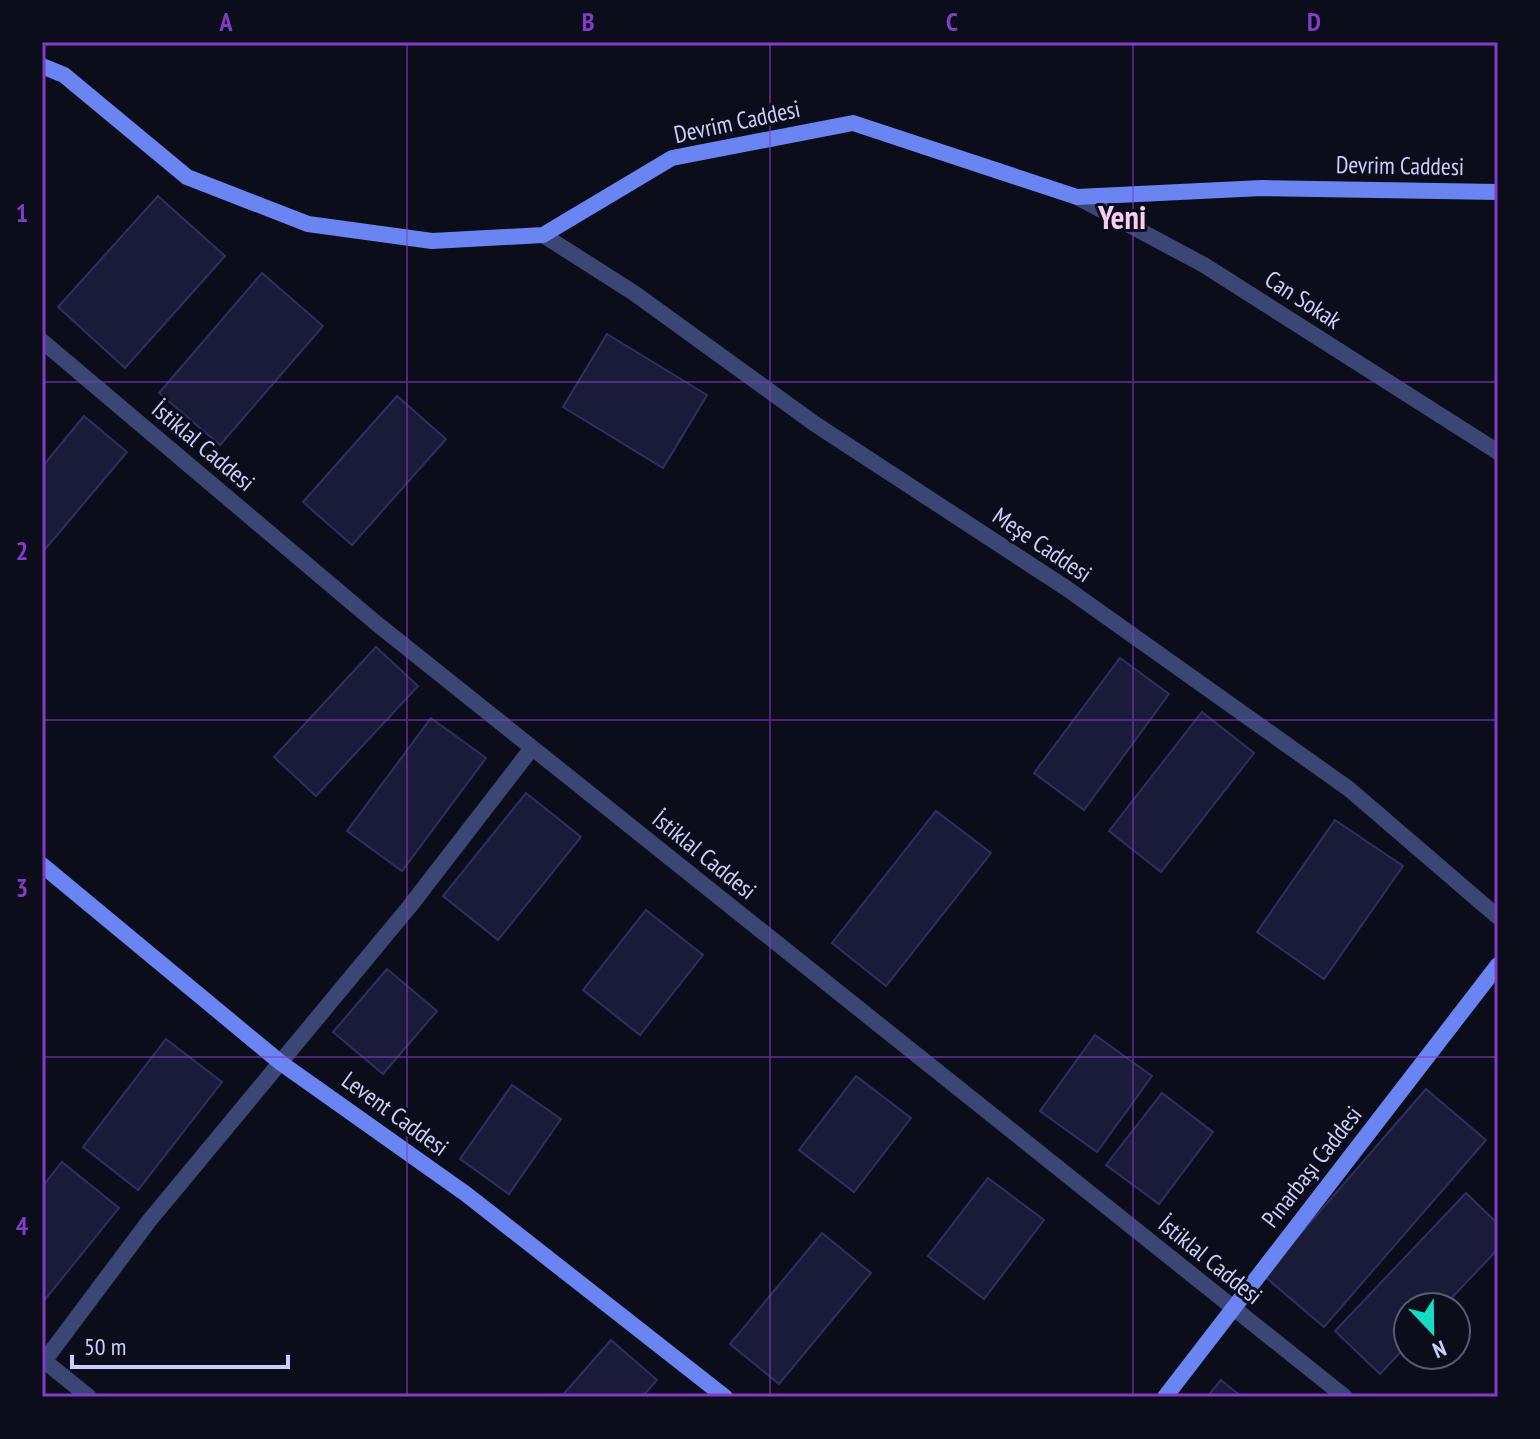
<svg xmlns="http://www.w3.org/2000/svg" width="1540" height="1439" font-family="'PT Sans Narrow',sans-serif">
  <rect width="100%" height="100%" fill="#0c0d1a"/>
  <path fill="#1a1b39" stroke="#2e2f63" stroke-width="2" d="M158 196 225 256 125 368 58 307Z
    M262 273 323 326 220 445 159 393Z
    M607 334 707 395 663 468 563 407Z
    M397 396 446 439 352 545 303 502Z
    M84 416 127 452 42 553V467Z
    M376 647 418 686 316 796 274 757Z
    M1120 658 1169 694 1084 810 1034 773Z
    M1202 712 1254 753 1161 872 1109 831Z
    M431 718 486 758 402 871 347 831Z
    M526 793 581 837 498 940 443 896Z
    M936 811 991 853 886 986 832 943Z
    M1335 820 1403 866 1324 979 1257 932Z
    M646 910 703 955 640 1035 583 990Z
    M387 969 437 1011 383 1074 333 1032Z
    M1095 1035 1152 1076 1097 1152 1040 1111Z
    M166 1039 222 1082 138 1190 83 1147Z
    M856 1076 911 1118 854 1192 799 1150Z
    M512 1085 561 1119 509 1194 460 1159Z
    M1426 1089 1486 1140 1324 1327 1264 1276Z
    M1162 1093 1213 1132 1159 1204 1106 1165Z
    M62 1162 119 1208 43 1302 42 1187Z
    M988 1178 1044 1220 984 1299 928 1256Z
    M1466 1193 1498 1224V1249L1443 1307H1408V1344L1380 1374 1335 1331Z
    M822 1233 871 1273 779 1384 730 1344Z
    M611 1340 657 1380 642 1397H561Z
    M1221 1380 1242 1397H1207Z"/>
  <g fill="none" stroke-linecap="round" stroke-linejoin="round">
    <path stroke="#3b4675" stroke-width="16" d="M1077 197 1204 265 1498 452
      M543 235 634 293 815 424 1066 588 1349 789 1498 917
      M42 341 376 623 1345 1397
      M42 1359 89 1397
      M42 1364 149 1221 410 906 532 748"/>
    <path stroke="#6a84f1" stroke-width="16" d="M42 66 64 75 187 177 308 224 432 241 543 235 672 158 853 123 1077 197 1262 188 1498 192
      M42 865 281 1063 466 1194 725 1397
      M1165 1397 1498 965"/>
  </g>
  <path fill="none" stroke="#833cc5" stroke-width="2" stroke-opacity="0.55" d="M407 42V1397M770 42V1397M1133 42V1397M42 382H1498M42 720H1498M42 1057H1498"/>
  <g text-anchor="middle" stroke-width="6" stroke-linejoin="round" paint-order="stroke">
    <g font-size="24" fill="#cacffa" stroke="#0c0d1a">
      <text transform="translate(737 122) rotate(-12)" y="8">Devrim Caddesi</text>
      <text transform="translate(1400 166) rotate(1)" y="8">Devrim Caddesi</text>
      <text transform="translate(1303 300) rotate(33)" y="8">Can Sokak</text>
      <text transform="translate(203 446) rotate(40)" y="8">İstiklal Caddesi</text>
      <text transform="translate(1042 545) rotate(34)" y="8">Meşe Caddesi</text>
      <text transform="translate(704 855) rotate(39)" y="8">İstiklal Caddesi</text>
      <text transform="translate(395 1114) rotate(36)" y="8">Levent Caddesi</text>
      <text transform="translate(1312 1167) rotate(-52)" y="8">Pınarbaşı Caddesi</text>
      <text transform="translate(1210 1260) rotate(39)" y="8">İstiklal Caddesi</text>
    </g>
    <g font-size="32" font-weight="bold" fill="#faccf4" stroke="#0c0d1a">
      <text x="1122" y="229">Yeni</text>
    </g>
  </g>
  <rect width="1540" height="1439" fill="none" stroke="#0c0d1a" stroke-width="88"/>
  <g transform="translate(1432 1331) rotate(158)"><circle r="38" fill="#0c0d1a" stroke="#585b74" stroke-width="2"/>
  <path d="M0-6L14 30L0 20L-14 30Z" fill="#14dcc5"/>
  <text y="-12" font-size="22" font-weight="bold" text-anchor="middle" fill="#cacffa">N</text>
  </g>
  <path d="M72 1355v12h216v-12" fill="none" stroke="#cacffa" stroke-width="4"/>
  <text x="84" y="1355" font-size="24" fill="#cacffa" stroke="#0c0d1a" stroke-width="6" paint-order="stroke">50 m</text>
  <rect x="44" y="44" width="1452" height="1351" fill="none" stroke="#833cc5" stroke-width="3"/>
  <g font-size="26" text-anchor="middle" font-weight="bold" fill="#833cc5">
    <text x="226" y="31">A</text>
    <text x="588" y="31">B</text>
    <text x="952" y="31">C</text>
    <text x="1314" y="31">D</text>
    <text x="22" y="222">1</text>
    <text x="22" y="560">2</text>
    <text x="22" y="897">3</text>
    <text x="22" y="1235">4</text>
  </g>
</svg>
